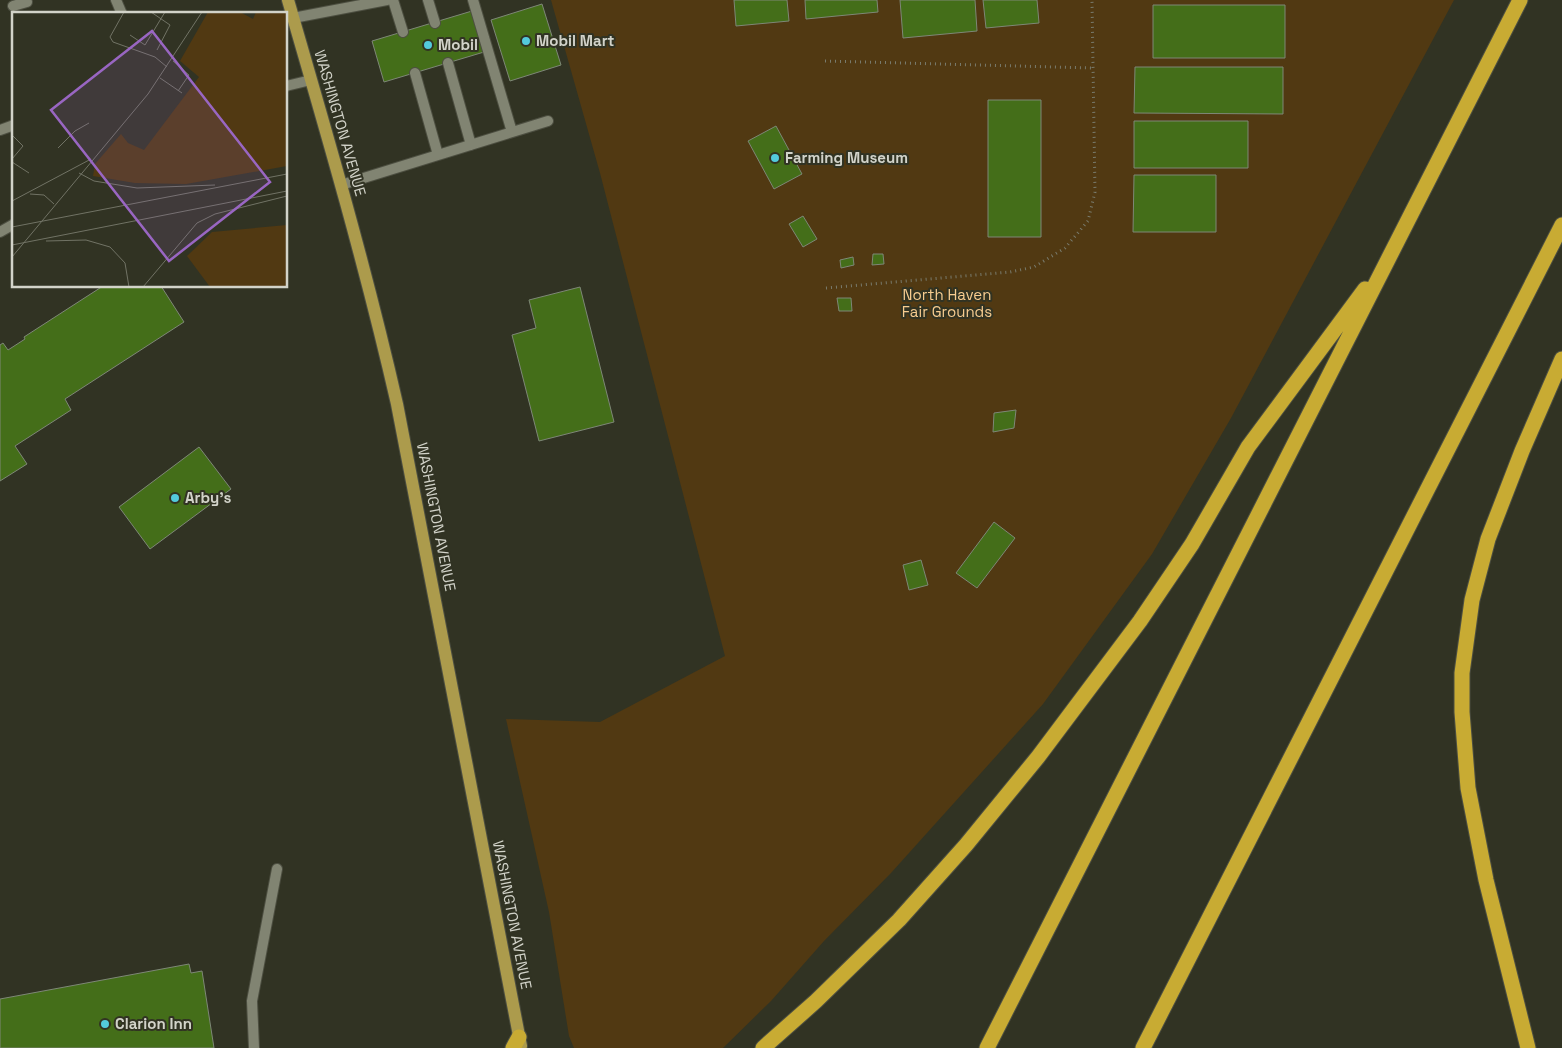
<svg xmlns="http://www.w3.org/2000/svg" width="1562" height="1048" font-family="'Space Grotesk',sans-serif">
  <rect width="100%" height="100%" fill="#313323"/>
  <path fill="#513912" d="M551 0H1454L1231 418 1152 554 1043 704 891 873 824 941 771 1001 723 1048H574L569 1036 549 912 506 719 600 722 725 656 600 173Z"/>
  <path fill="#446e19" stroke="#7e8777" d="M734 0H787L789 21 736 26Z
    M805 0H877L878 12 806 19Z
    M900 0H975L977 31 903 38Z
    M983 0H1037L1039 23 986 28Z
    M542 4 561 65 510 81 491 20Z
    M1153 5H1285V58H1153Z
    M472 11 484 52 384 82 372 41Z
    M1135 67H1283V114L1134 113Z
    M988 100H1041V237H988Z
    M1134 121H1248V168H1134Z
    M776 126 802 174 774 189 748 141Z
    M1134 175H1216V232H1133Z
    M803 216 817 239 803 247 789 224Z
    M873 254H883L884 264 872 265Z
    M853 257 854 265 841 268 840 260Z
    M103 286H161L184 322 65 399 71 410 15 446 27 464 0 481V345L3 343 8 350 25 339 24 337Z
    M580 287 614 422 539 441 512 335 536 328 529 300Z
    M837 298H851L852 311H839Z
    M1016 410 1014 428 993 432 994 413Z
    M199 447 231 489 150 549 119 507Z
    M994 522 1015 538 977 588 956 573Z
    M921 560 928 585 909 590 903 565Z
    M189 964 191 973 202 971 214 1048H0V999Z"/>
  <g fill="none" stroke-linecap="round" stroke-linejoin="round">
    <defs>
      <path id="lane" d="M116 0 122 14
        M393 0 403 32
        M428 0 435 23
        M473 0 512 132
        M13 6 27 2
        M293 18 387 0
        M448 63 471 145
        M415 73 438 155
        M286 86 311 80
        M0 130 14 125
        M341 185 548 121
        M0 232 14 224
        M254 1048 252 1001 277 869"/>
      <path id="primary" d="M288 0C327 134 366 268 397 404L521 1046"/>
      <path id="highway" d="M513 1048 519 1037
        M763 1048 816 1001 899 920 966 845 1038 757 1140 621 1192 544 1248 447 1365 289
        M987 1048 1520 0
        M1143 1048 1562 225
        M1528 1048 1486 880 1468 788 1462 712V673L1472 600 1488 539 1522 451 1562 359"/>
    </defs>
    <use href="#lane" stroke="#4d4f41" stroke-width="12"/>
    <use href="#primary" stroke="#4d4f41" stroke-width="14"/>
    <use href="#highway" stroke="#4d4f41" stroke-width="17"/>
    <path stroke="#797b6d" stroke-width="3" stroke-dasharray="1 4" stroke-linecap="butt" d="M825 61 1093 68
      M826 288 1010 272 1034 267 1065 248 1088 221 1095 192 1092 0"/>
    <use href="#lane" stroke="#818472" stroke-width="10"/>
    <use href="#primary" stroke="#ac9b4c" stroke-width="12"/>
    <use href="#highway" stroke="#c8ab33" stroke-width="15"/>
  </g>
  <g fill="#53cadc" stroke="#313323" stroke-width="2">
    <circle cx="526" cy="41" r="5"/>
    <circle cx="428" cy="45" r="5"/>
    <circle cx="775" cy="158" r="5"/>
    <circle cx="175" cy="498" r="5"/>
    <circle cx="105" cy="1024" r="5"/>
  </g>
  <g text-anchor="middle" stroke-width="4" stroke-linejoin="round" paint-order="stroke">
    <g font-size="15" font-weight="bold" fill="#d2d3c9" stroke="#313323" text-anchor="start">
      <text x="536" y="46">Mobil Mart</text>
      <text x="438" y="50">Mobil</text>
      <text x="785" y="163">Farming Museum</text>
      <text x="185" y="503">Arby's</text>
      <text x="115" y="1029">Clarion Inn</text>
    </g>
    <g font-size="15" fill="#d2d3c9" stroke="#313323">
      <text transform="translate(340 123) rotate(74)" y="5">WASHINGTON AVENUE</text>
      <text transform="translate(436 517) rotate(79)" y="5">WASHINGTON AVENUE</text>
      <text transform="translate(512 915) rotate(79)" y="5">WASHINGTON AVENUE</text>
    </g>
    <g font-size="15" fill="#f7cc8f" stroke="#313323">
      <text x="947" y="300">North Haven<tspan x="947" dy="17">Fair Grounds</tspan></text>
    </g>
  </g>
  <g transform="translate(12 12)">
    <rect width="275" height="275" fill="#313323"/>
    <path d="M196 0H228L241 7 244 0H275V154L174 172 123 171 81 164 83 152 109 122 116 131 132 138 187 65 168 49ZM275 213V275H198L175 244 200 220Z" fill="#513912"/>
    <path fill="none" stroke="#717365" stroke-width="1" d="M112 0 98 25 101 30 143 45 155 55M139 0 158 13 145 38M118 23 133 33 153 0M161 49 177 63 166 79M148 66 170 81M0 123 11 134 0 147M46 136 63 119 77 111M0 150 17 161M67 161 82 169 125 176 203 173M18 182 32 183 42 192M0 189 79 147M0 215 275 162M34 229 74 228 98 235 113 251 117 275M0 233 275 179M0 245 136 82 190 0M131 275 185 211 203 202 275 184"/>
    <path fill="#9966c2" fill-opacity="0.15" stroke="#9966c2" stroke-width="2.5" d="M140 19 258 170 157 249 39 98Z"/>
    <rect width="275" height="275" fill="none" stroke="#d2d3c9" stroke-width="2.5"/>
  </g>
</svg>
